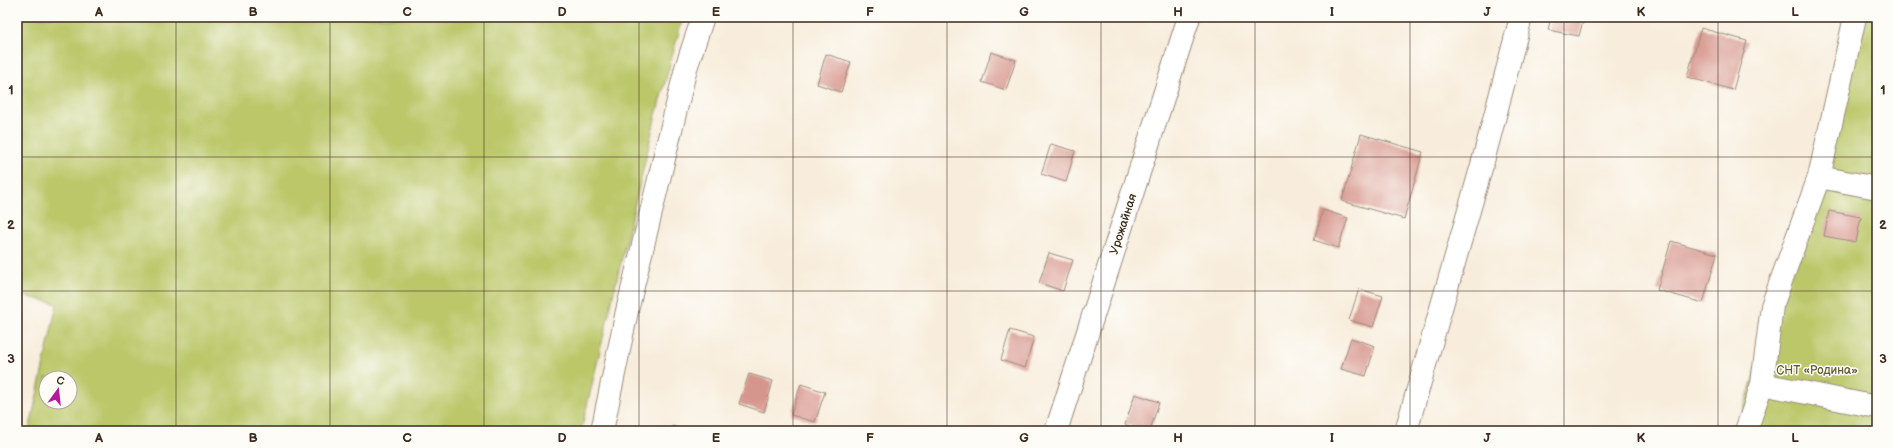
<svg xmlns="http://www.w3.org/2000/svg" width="1894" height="448" font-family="'Balsamiq Sans',sans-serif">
  <rect width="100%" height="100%" fill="#fdfcf7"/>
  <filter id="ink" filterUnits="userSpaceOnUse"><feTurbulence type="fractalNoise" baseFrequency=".025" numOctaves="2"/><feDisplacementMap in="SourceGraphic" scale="8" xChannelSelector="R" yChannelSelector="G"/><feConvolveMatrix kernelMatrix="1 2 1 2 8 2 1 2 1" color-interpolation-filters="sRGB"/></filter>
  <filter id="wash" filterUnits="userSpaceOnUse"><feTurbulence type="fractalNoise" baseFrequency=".012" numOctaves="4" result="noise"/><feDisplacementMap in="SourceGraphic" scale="16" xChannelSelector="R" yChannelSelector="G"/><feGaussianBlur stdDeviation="0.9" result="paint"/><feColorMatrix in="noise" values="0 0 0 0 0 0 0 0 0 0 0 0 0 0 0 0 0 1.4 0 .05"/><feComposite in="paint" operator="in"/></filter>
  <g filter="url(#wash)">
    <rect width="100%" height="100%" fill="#f8eddc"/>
    <path fill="#bbc769" stroke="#7b7844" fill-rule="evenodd" d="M17 17H683L656 115 581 431H29L57 304 17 294ZM46 378H70V402H46Z
      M1863 17H1877V431H1737Z"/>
    <g id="blocks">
      <path fill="#d7968d" d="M1551 17H1584L1579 36 1548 30Z
        M1701 28 1747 41 1733 90 1687 77Z
        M991 52 1016 60 1006 90 982 82Z
        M826 54 851 62 841 92 817 84Z
        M1361 134 1423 152 1404 219 1342 201Z
        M1051 144 1075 151 1066 182 1041 174Z
        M1323 210 1348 218 1338 248 1314 240Z
        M1829 211 1861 217 1856 242 1824 236Z
        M1671 241 1717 254 1703 303 1657 290Z
        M1049 253 1073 260 1063 291 1039 283Z
        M1359 289 1383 296 1373 327 1349 320Z
        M1010 330 1034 337 1025 368 1001 360Z
        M1351 338 1375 346 1366 376 1341 369Z
        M749 374 773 381 764 412 739 404Z
        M801 384 825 392 815 422 791 415Z
        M1135 394 1159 402 1150 431 1125 425Z
        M672 426 683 430 687 431H670Z"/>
    </g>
  </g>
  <g filter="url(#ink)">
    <use href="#blocks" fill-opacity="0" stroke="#9a8c7d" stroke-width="1"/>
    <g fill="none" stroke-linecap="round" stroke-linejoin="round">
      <defs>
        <path id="minor" d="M1819 177 1877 188
          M1762 384 1877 407
          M602 431 627 311 686 68 703 17
          M1056 431 1189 17
          M1406 431 1482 165 1521 17
          M1746 431 1762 384 1772 306 1819 177 1855 17"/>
      </defs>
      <use href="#minor" stroke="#9a8c7d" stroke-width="24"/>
      <use href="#minor" stroke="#fff" stroke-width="22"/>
    </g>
  </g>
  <path fill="none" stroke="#3b2a1e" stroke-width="1" stroke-opacity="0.55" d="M176 17V431M330 17V431M484 17V431M639 17V431M793 17V431M947 17V431M1101 17V431M1255 17V431M1410 17V431M1564 17V431M1718 17V431M17 157H1877M17 291H1877"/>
  <g text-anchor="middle" stroke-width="3" stroke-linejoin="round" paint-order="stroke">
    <g font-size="12" fill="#3b2a1e" stroke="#fdfcf7">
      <text transform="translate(1123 224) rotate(-72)" y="4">Урожайная</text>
    </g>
    <g font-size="12" fill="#615934" stroke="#fdfcf7">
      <text x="1817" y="374">СНТ «Родина»</text>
    </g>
  </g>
  <rect width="1894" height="448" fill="none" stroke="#fdfcf7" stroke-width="44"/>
  <g transform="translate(58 390) rotate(15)"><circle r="19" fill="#fdfcf7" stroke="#afa8a0"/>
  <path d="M0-3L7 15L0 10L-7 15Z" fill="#b5179e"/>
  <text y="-6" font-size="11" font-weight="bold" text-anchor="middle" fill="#3b2a1e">С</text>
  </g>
  <rect x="22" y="22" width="1850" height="404" fill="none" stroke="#3b2a1e" stroke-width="1.5"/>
  <g font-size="13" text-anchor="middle" font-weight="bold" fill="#3b2a1e">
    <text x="99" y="16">A</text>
    <text x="253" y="16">B</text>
    <text x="407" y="16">C</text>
    <text x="562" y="16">D</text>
    <text x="716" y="16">E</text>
    <text x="870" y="16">F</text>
    <text x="1024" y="16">G</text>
    <text x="1178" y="16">H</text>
    <text x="1332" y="16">I</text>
    <text x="1487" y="16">J</text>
    <text x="1641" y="16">K</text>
    <text x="1795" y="16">L</text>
    <text x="11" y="94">1</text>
    <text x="1883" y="94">1</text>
    <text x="11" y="229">2</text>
    <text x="1883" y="229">2</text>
    <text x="11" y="363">3</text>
    <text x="1883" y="363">3</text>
    <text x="99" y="442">A</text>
    <text x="253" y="442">B</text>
    <text x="407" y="442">C</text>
    <text x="562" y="442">D</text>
    <text x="716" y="442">E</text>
    <text x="870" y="442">F</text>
    <text x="1024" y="442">G</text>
    <text x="1178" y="442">H</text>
    <text x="1332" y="442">I</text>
    <text x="1487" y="442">J</text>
    <text x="1641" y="442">K</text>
    <text x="1795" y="442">L</text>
  </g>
</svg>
